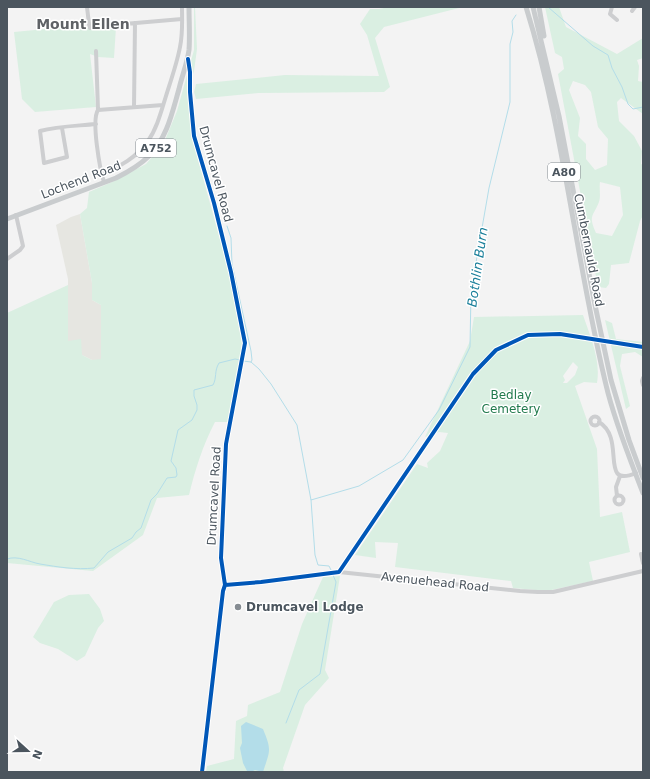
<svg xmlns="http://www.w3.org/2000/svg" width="650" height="779" font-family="'DejaVu Sans',sans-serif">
  <rect width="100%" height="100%" fill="#f3f3f3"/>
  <path fill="#e6e6e1" d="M80 214 92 283V300L101 305V360H92L82 355 68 341V279L56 225 71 217Z"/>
  <path fill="#daefe2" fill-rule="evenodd" d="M194 7H195L197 49 194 71 187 93 192 138 229 272 242 344 239 369 228 422H215C203 445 195 470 189 495L157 498 143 535 93 571 7 563V313L68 285V341L81 339 82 355 92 360 101 359V305L92 300V283L80 214 87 208 89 192 112 182 146 164 163 145 177 111 194 50Z
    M389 7H463L384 27 375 38 390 87 384 92 258 93 196 99 194 92 196 84 285 75 379 76 367 35 360 24 370 9H379Z
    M545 7H559L566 27 617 54 643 38V58L637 60 639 66 638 81 643 82V114L621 98 617 102 619 121 634 136 642 151 641 164 643 165V215L640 221 629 263 611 265 609 284 606 288 598 287 558 74 564 69 562 57 555 53ZM573 81 585 85 591 92 598 127 608 139 607 165 595 170 586 159V144L578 136 580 118 569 90ZM600 182 620 187 623 215 612 236 596 233C588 215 593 217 599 202 601 196 599 188 600 182Z
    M66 27 68 29 116 27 114 58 98 57 90 54 96 107 35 112 22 99 14 32Z
    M583 315C590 336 601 360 597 383L584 382 575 386 597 449 600 517 622 512 630 552 589 562 593 581 547 591 513 588 511 581 395 567 398 543 375 542 376 558 355 555 417 464 428 468 427 463 440 451 448 433 439 432 425 437 470 341 474 317ZM573 362 578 367 575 375 567 383H563L565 380 563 376Z
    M605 320 612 323 616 339 643 342V357L635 352 622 354 620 366 630 406 626 409Z
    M340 576 325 670 329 678 305 705 283 768 284 772H206L207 766 234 759 236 721 247 716 248 705 280 692 302 624 323 577Z
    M89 594 100 609 104 621 98 628 85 656 77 661 58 649 40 643 33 637 54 602 69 595Z"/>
  <path fill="#b3dde9" d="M246 722 263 729C272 751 270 750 263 772L255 770 251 772 247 771 243 763 240 748 242 743 241 726Z"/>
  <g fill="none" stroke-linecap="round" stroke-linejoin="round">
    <path stroke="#b3dde9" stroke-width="1" d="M548 7 593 46 608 55 612 68 622 87 628 104 633 109 643 107
      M227 226 231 238 232 264 251 351 252 360 251 362
      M243 361 251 362 259 369 271 384 297 425 311 500 359 486 403 460 439 410 470 347 471 291 489 188 510 102V44L513 32 512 21 516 15
      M311 500 315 555 318 565 329 566 332 572
      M7 559C18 555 29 562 40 564 58 567 76 570 94 568L108 552 132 538 136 532 141 528 151 500 157 494 167 478 176 477 177 475 176 468 171 461 178 430 192 420 197 410V405L194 396V390L213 385C217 378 214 371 219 363L235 359 240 360
      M286 723 299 690 320 674 336 582 333 575"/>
    <path stroke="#cdced0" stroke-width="4" d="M87 7 89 24 90 28 101 26 182 19
      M612 7 610 14 617 20
      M632 11 635 7
      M96 51 98 110C91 120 100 170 104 182
      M188 59 190 72V92L194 136 214 203 231 272 245 343 226 444 221 558 225 585 223 591 202 772
      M134 107 135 23
      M98 110 163 105
      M62 128 67 157 44 163 40 131C58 126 77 126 96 124
      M101 173C119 168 137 157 148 141 157 128 161 112 166 96 171 80 177 63 180 47 183 33 182 20 182 7
      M7 259 20 250 23 246 16 215
      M643 378 642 381 643 385
      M590.5 421a4.5 4.5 0 1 1 9 0a4.5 4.5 0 1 1-9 0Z
      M599 422C627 439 598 489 636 473
      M614.5 500a4.5 4.5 0 1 1 9 0a4.5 4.5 0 1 1-9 0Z
      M617 496 616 487 620 476
      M641 554 643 563
      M225 585 261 582 339 572 520 591 538 592H553L643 571"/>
    <path stroke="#c9ccce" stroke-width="5" d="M526 7C565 132 576 266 608 393 617 427 630 460 643 493
      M533 7 559 116 595 305 611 380 629 440 643 478
      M539 7 544 36
      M7 219 116 178C128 172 139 166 149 156 167 138 172 113 179 89 182 76 187 64 189 50 190 36 189 21 189 7"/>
    <defs>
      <path id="cycleway" d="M188 59 190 72V92L194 136 214 203 231 272 245 343 226 444 221 558 225 585 223 591 202 772
        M225 585 261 582 339 572 473 374 496 350 528 335 560 334 643 347"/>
    </defs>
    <use href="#cycleway" stroke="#fff" stroke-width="6"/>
    <use href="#cycleway" stroke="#0057b8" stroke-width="4"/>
  </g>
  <circle fill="#868c92" stroke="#fff" stroke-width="1.5" cx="238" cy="607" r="4"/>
  <g text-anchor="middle" stroke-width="3" stroke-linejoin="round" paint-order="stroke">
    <g fill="#fff" stroke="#81888e" stroke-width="1">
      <rect x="136" y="139" width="40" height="18" rx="3"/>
      <rect x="548" y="163" width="32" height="18" rx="3"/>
    </g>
    <g font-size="11" font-weight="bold" fill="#4b555e">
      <text x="156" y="152">A752</text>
      <text x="564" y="176">A80</text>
    </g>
    <g font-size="12" fill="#4b555e" stroke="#fff">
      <text transform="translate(216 174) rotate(75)" y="4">Drumcavel Road</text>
      <text transform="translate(81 180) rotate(-21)" y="4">Lochend Road</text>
      <text transform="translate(589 250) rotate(79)" y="4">Cumbernauld Road</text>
      <text transform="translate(214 496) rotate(-87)" y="4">Drumcavel Road</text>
      <text transform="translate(435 582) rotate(6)" y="4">Avenuehead Road</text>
    </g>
    <g font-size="12" fill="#217a4d" stroke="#fff">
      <text x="511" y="399">Bedlay<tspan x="511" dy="14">Cemetery</tspan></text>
    </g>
    <g font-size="12" font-weight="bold" fill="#4b555e" stroke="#fff" text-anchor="start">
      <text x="246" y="611">Drumcavel Lodge</text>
    </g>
    <g font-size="13" font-style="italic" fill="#1a7f9a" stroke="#fff">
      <text transform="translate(477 267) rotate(-82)" y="5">Bothlin Burn</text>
    </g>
    <g font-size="14" font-weight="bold" fill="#5f6266" stroke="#fff">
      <text x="83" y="29">Mount Ellen</text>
    </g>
  </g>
  <rect width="650" height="779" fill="none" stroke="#4b555e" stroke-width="16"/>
  <g transform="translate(28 751) rotate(111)" stroke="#ffffff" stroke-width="3" paint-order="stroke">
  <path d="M0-3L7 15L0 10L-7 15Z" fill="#4b555e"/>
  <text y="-6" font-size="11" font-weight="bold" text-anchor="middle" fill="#4b555e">N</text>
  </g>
</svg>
